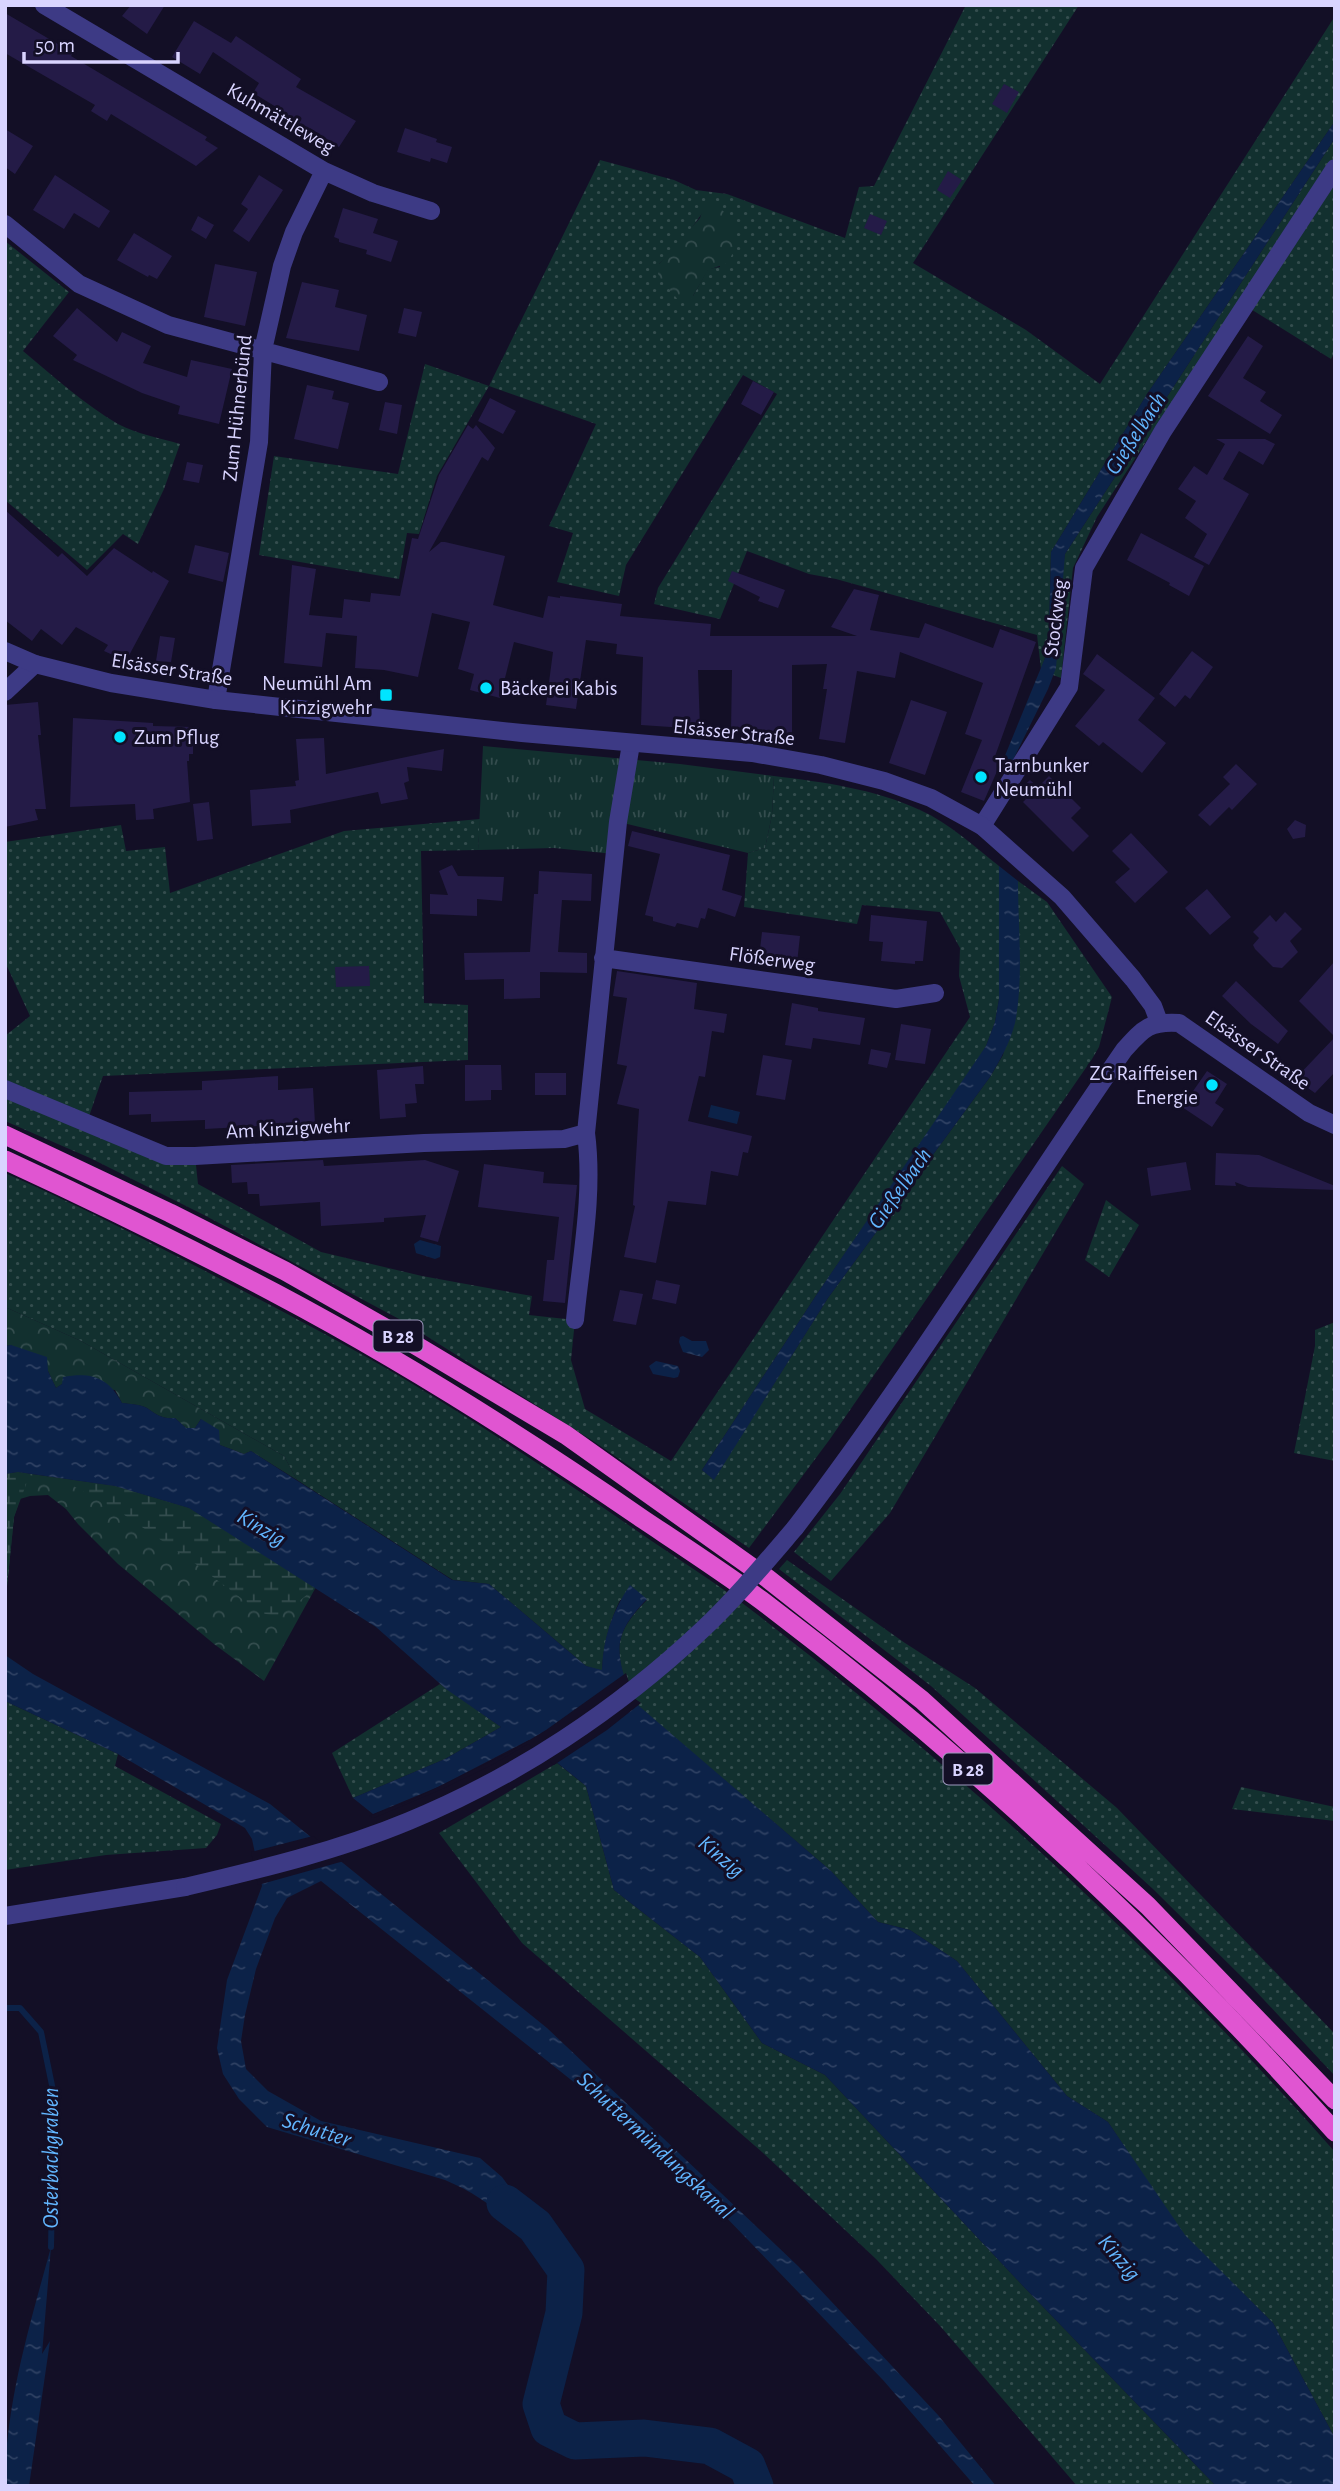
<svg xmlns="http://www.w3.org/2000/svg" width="1340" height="2491" font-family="'Alegreya Sans',sans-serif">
  <defs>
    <pattern id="grass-dots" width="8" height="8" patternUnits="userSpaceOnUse" patternTransform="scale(1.75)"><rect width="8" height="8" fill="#12302f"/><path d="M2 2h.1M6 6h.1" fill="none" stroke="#344d4e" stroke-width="1.8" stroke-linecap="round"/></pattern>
    <pattern id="forest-crowns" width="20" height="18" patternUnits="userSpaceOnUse" patternTransform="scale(1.75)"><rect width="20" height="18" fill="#12302f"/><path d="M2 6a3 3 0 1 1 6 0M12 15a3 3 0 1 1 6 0" fill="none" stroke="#344d4e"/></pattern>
    <pattern id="wetland-marsh" width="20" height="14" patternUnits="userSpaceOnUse" patternTransform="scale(1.75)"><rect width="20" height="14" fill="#12302f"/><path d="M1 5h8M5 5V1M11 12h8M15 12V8" fill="none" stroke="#344d4e"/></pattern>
    <pattern id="park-tufts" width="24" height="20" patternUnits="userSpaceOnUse" patternTransform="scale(1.75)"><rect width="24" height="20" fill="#12302f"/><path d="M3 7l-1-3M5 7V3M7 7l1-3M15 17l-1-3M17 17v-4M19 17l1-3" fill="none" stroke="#344d4e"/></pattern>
    <pattern id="water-ripples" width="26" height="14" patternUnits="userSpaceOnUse" patternTransform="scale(1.75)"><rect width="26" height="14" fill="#0c2248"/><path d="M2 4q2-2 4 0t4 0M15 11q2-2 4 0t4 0" fill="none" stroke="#2f4163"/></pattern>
  </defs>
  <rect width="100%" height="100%" fill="#130f26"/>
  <path fill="url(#grass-dots)" fill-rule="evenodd" d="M966 5H1079L913 263 1026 330 1100 384 1335 16V121L1147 394 1051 552 1049 631 1045 658 1041 669 1037 635 836 579 809 574 747 551 720 619 654 604 658 588 777 394 743 375 626 565 619 596 557 582 573 533 549 526 596 424 489 386 437 476 419 534 407 533 399 579 259 555 274 456 398 474 425 364 489 386 600 160 674 180 696 190 727 194 845 238 859 187 874 186ZM703 212 720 267 708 269 693 296 659 264 686 236Z
    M1335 138V352L1331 359 1241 303 1162 417 1097 517 1073 568 1061 678 1053 675 1059 647 1063 565 1065 554Z
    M5 241 69 292 23 351C54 377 84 404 118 424 137 434 160 438 180 444L164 489 138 544 123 534 87 570 5 500Z
    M774 776C823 782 875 789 920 810 949 823 974 846 999 866V999L995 1022 986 1046 974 1066 817 1294 702 1470 714 1479 828 1298 990 1077 1003 1055 1018 989V881L1047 902 1112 997 1099 1047 1092 1059 830 1439 749 1548 593 1441 401 1320 204 1215 90 1158 5 1121V1036L30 1016 5 962V842L121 825 126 851 165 847 170 893 344 831 480 819 478 850 421 851 424 1003 468 1005V1060L103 1076 87 1122 195 1156 198 1184 321 1252 422 1276 532 1296 529 1315 575 1320 571 1360 585 1409 671 1461 970 1017 959 976 960 948 940 912 862 905 857 924 744 907 748 853 765 848 772 815Z
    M1062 1166 1084 1184 890 1513 831 1581 794 1552 840 1494Z
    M5 1173C82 1207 156 1245 230 1284 289 1315 349 1346 406 1380 483 1426 557 1476 630 1526 671 1555 714 1581 754 1612 964 1773 1160 1953 1335 2152V2438L1273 2323 1182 2233 1108 2122 1067 2096 957 1961 910 1930 878 1922 831 1871 631 1700C616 1653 610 1637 647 1600H620C609 1623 603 1645 602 1671L586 1666 489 1584 453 1580 297 1480 284 1456 81 1341 5 1307Z
    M1106 1200 1139 1225 1109 1277 1085 1260Z
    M1335 1322V1461L1294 1453 1315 1346V1330Z
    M787 1560 905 1643 975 1688 1117 1808 1335 2034V2076L1251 1986 1153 1889 931 1686 779 1569Z
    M440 1684 501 1727 445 1759 353 1798 332 1753Z
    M5 1701 118 1754 115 1766 221 1824 217 1835 206 1848 106 1855 5 1870Z
    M557 1763 586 1786 614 1890 700 1957 762 2043 825 2075 1023 2286 1216 2486H1077L941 2327 876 2259 762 2152 522 1943 439 1833Z
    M1241 1787 1335 1807V1821L1232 1809Z"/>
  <path fill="url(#forest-crowns)" d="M711 203C737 216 742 237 728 263L708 270 690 301 680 302 658 276 659 264 700 218 704 206Z
    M5 1307 81 1341 284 1456 297 1480 251 1451 244 1454 220 1445 201 1419 195 1428H186L175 1418C162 1419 157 1415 147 1408 140 1404 129 1404 122 1403L115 1390 62 1384 56 1388 48 1371 11 1345 5 1346Z
    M18 1472 115 1486 189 1508 316 1587 264 1681 214 1644 118 1564 78 1524 66 1509 48 1495 30 1496 20 1499 14 1517 5 1606V1474Z"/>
  <path fill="url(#wetland-marsh)" d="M18 1472 30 1474 14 1517 5 1606V1474Z
    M59 1478 115 1486 189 1508 316 1587 291 1608 276 1616 261 1613 193 1562 120 1512Z"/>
  <path fill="url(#park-tufts)" d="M483 746 680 764 774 776 772 815 765 848 748 853 619 822 614 854 554 848 478 850Z"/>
  <path fill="url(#water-ripples)" d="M1335 121V138L1065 554 1056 668 1048 689 1011 764 1002 763 1045 658 1049 631 1051 552 1147 394Z
    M999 866 1018 881C1018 926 1024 979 1015 1023 1010 1043 1000 1060 990 1077L828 1298 714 1480 702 1470 817 1294 986 1046 995 1022 999 999Z
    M711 1105 740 1112 737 1124 708 1117Z
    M420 1240 441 1246 440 1257 435 1259 416 1253 414 1244Z
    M683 1336 692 1341H706L709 1350 702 1357 683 1352 679 1342 680 1337Z
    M11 1345 47 1357 48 1371 56 1388 62 1384 63 1377C91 1372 108 1377 122 1403 130 1404 140 1404 147 1408 157 1415 162 1419 175 1418L186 1428H195L201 1419 219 1430 220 1445 244 1454 251 1451 452 1580 489 1584 586 1666 602 1670C603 1638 612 1612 630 1585L647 1599C610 1637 616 1653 632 1700L831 1871 878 1922 910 1930 957 1961 1067 2096 1108 2122 1185 2235 1273 2323 1335 2438V2486H1216L1023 2286 825 2075 762 2043 700 1957 614 1890 586 1786 529 1740 438 1787 373 1814 353 1798 445 1759 501 1727 446 1689 376 1627 189 1508 115 1486 18 1472 5 1474V1346Z
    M656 1361 678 1366 680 1371 678 1377 674 1378 653 1374 649 1366Z
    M5 1655 33 1674 270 1804 547 2028 798 2266 938 2415 996 2486H975L883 2380 720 2211 619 2118 321 1881 287 1898 275 1918 256 1969 245 2015 241 2041 246 2069 268 2091 321 2121 480 2158 502 2177 515 2195 548 2229 542 2236 526 2240C503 2212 478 2194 445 2180L267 2127 239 2099 223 2074 217 2048 227 1980 262 1886 252 1839 245 1828 118 1754 5 1701Z
    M51 2247 42 2354 50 2341 29 2486H5C5 2405 30 2324 51 2247Z"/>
  <path fill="#130f26" d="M626 1673 634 1698 641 1703 607 1730 554 1765 528 1744 490 1766 440 1790 374 1818 369 1816 407 1802 508 1753 546 1730Z
    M313 1836 344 1861 258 1885 251 1852Z"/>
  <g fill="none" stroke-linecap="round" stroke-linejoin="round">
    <path stroke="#0c2248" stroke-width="6" d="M5 2008H20L41 2032 54 2095 51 2247"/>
    <path stroke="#0c2248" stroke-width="37" d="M505 2203 535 2226 566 2270 564 2313 541 2404 549 2428 575 2441 644 2438 710 2446 747 2466 755 2486"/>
  </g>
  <path fill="#241b47" d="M131 5H165L147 34 122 16Z
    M5 13 73 53 71 56 207 137 205 140 218 148 196 166 111 114 107 121 91 111 95 105 5 53Z
    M194 21 231 43 236 36 301 79 296 87 356 121 339 147 310 128 308 131 284 116 286 113 253 93 259 83 213 52 200 74 172 57Z
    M1004 84 1019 92 1007 113 992 104Z
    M405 128 437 139 436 142 452 147 447 163 431 158 430 162 397 152Z
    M5 129 33 146 15 174 5 167Z
    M948 171 962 180 950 198 937 190Z
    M55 175 110 211 99 228 74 213 64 229 33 210Z
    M259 175 283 190 249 242 233 231 248 209 241 204Z
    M343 208 378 219 373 233 398 241 391 262 366 254 367 250 339 242V239L334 237Z
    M870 214 887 221 881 235 864 228Z
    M198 216 214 225 206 239 191 230Z
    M134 233 172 256 157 279 149 275 148 277 117 260Z
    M215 264 257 272 245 326 204 317Z
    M302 282 339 290 335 307 367 315 359 351 286 338Z
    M77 308 117 342 122 332 151 346 143 363 187 377 191 360 232 369 219 424 178 414 180 406 142 393 73 360 77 355 53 336Z
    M404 308 422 312 416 337 398 333Z
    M1248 336 1263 346 1243 378 1266 392 1260 401 1282 415 1270 434 1208 396Z
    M753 381 774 392 761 415 741 404Z
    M307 385 334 391 332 399 349 403 338 449 294 439Z
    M490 398 516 411 503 434 478 421Z
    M385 402 402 405 397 434 379 430Z
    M468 425 473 429 476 425 495 448 488 461 482 457 429 552 441 542H445L505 556 493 605 543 618 548 596 560 598V596L622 604 620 616 711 624 710 636H857L831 627 854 589 879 595 870 630 919 638 925 623 993 648 1000 629 1036 642 994 759 1001 762 984 801 961 792 982 740 965 734 983 683 900 652 895 678 857 671 845 743 819 739 827 689H823L827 664 792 665V735L731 731 732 670H698L700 729 641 725 643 657 616 654 617 644 586 640 576 709 546 705 553 652 514 642 500 698 470 690 474 674 458 669 470 622 432 613 418 677 384 670 355 668 357 636 326 633 322 667 284 663 292 565 316 569 309 615 342 618 344 599 370 602 371 593 400 596 412 538 418 539 439 475Z
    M1216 439H1265L1275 444 1263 465 1239 451 1223 479 1249 494 1209 565 1194 557 1207 534 1185 518 1196 501 1178 489 1194 466 1207 475 1225 444Z
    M187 462 203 465 199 483 183 480Z
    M5 510 58 557 62 553 87 576 114 548 152 573 153 571 169 581 126 661 104 651 108 645 76 627 62 645 41 629 32 641 5 620Z
    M1141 533 1204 566 1189 596 1169 585 1170 583 1127 560Z
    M195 545 229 553 223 582 188 573Z
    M732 571 785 590 778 608 758 601 760 597 728 581Z
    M160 636 175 638 171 662 156 661Z
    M1192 651 1213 667 1190 699 1185 695 1175 707 1159 694Z
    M1097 654 1155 698 1138 720 1166 743 1142 773 1103 742 1099 746 1075 726 1105 690 1083 674Z
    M911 700 947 712 925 775 889 763Z
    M38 702 41 735H38L46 809H35L38 820 5 827V705Z
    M73 718 153 723V726L193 727V754H189V761H187L190 802 153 809 154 819 136 820 135 804 70 807Z
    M324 738 326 774 444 749 442 771 407 767 409 781 404 783 408 799 381 804 378 792 290 810 291 823 252 826 250 790 296 786 295 781 299 780 296 739Z
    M1236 764 1257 784 1232 810 1229 807 1210 826 1198 815 1230 784 1223 777Z
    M1049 776 1081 808 1071 818 1089 836 1073 852 1023 802 1026 799 1018 791 1030 780 1038 787Z
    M209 802 213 839 197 841 193 804Z
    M1295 820 1306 825 1305 837 1293 839 1287 829Z
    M632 831 730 855 722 890 742 896 735 917 708 908 705 919 701 918 698 928 677 923 675 927 653 921V917L645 915 660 854 628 846Z
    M1131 833 1168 872 1135 903 1115 882 1130 869 1112 851Z
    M452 865 458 876 504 877 502 901 477 899V916L430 914V894L448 895 439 871Z
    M539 871 592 874 591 901 562 900 558 952 587 953V973L540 972V998L504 999V979L465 980 464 953 530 952 534 894H538Z
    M1207 889 1231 917 1210 935 1185 908Z
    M1285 912 1302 929 1290 941 1298 952 1282 968 1273 967 1255 949 1253 945 1259 938 1253 932 1270 915 1276 922Z
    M871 915 927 921 923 961H915V964L881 961 883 942 869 941Z
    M762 932 800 936 797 963 759 958Z
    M1335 961V1037L1299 1001Z
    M369 966 370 986 336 987 335 967Z
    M617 971 697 983 694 1009 727 1014 724 1033 712 1031 705 1077 699 1076 688 1121 752 1136 748 1153 743 1152 738 1176 711 1171 706 1205 668 1201 656 1263 624 1257 635 1206 633 1205 639 1109 617 1104 627 1066 617 1064 627 998 613 996Z
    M1236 981 1288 1031 1278 1044 1251 1024 1222 996Z
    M792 1003 818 1008V1011L865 1018 860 1045 813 1038 811 1049 785 1045Z
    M901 1024 931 1029 925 1064 895 1060Z
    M1335 1037V1072L1315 1093 1295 1079Z
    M871 1049 891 1053 887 1068 868 1064Z
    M763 1055 792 1060 785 1100 756 1095Z
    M465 1065H501L502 1090H491V1100L465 1101Z
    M423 1066 424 1084H415L417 1103 405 1104 406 1117 380 1119 377 1070Z
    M1207 1071 1227 1084 1215 1103 1224 1109 1212 1127 1182 1107Z
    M535 1073H566V1095H535Z
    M278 1076V1090L313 1088 315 1123 205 1129V1120L151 1122V1114L129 1115V1092L202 1090V1081Z
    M1216 1153 1259 1155 1335 1186V1190L1248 1187 1235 1182 1236 1186 1215 1185Z
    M323 1160 324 1166 425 1160 459 1171 438 1242 420 1237 426 1215 384 1218V1222L321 1226 320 1202 260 1206 259 1194H248L247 1182 232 1183 231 1165Z
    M1186 1162 1191 1190 1151 1196 1147 1168Z
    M484 1164 544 1172 543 1183 577 1185 565 1303 543 1301 547 1260H554L559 1217 478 1207Z
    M656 1280 680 1285 676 1304 652 1299Z
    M620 1290 643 1294 636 1325 613 1321Z"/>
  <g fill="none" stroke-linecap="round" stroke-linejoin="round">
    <path stroke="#3d3a85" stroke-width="18" d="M44 5 324 171 373 193 431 211
      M5 224 79 284 168 325 379 382
      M5 692 35 664
      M216 700 259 442 263 350 282 266 294 232 324 171
      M982 826 1069 687 1084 568 1163 431 1335 168
      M603 958 896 999 935 993
      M5 1089 166 1156H195L424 1143 564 1139 586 1133 618 822 631 744
      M575 1320C581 1258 594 1195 586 1133"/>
    <path stroke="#3d3a85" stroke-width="18" d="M5 651 35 664 111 683 216 700 522 733 752 753 821 765 884 781 931 798 982 826 1062 897 1133 979 1153 1006 1159 1022
      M795 1528C912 1375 1014 1209 1124 1050 1143 1029 1149 1021 1179 1023L1309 1113 1335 1125
      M5 1916 185 1887"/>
    <path stroke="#e055d1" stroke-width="19" d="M5 1135 170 1213 285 1271 417 1346 566 1435 767 1578 922 1700 1148 1906 1335 2100
      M5 1160C96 1202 186 1246 275 1293 402 1360 525 1438 644 1520 683 1546 723 1572 761 1600 969 1757 1161 1937 1335 2132"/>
    <path stroke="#3d3a85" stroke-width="18" d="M185 1887C261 1869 337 1851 409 1821 516 1777 617 1710 702 1630 735 1599 765 1563 795 1528"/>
  </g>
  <g fill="#00e5ff" stroke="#130f26" stroke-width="2.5">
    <circle cx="486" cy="688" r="7"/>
    <rect x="379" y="688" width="14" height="14" rx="3.5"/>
    <circle cx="120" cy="737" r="7"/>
    <circle cx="981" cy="777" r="7"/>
    <circle cx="1212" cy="1085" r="7"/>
  </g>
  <g text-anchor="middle" stroke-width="6" stroke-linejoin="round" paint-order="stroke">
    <g fill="#130f26" stroke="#9e99be" stroke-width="2">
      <rect x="373.5" y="1320.5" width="49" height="31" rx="5"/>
      <rect x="943.5" y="1753.5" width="49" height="31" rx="5"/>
    </g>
    <g font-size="19" font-weight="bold" fill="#d9d4ff">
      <text x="398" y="1343">B 28</text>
      <text x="968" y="1776">B 28</text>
    </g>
    <g font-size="21" fill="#d9d4ff" stroke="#130f26">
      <text transform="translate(281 118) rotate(30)" y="7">Kuhmättleweg</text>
      <text transform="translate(237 408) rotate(-84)" y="7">Zum Hühnerbünd</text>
      <text transform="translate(1055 618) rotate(-83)" y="7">Stockweg</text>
      <text transform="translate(172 669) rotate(9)" y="7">Elsässer Straße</text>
      <text transform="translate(734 732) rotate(6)" y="7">Elsässer Straße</text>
      <text transform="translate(772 959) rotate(8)" y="7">Flößerweg</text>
      <text transform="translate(1258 1050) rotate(35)" y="7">Elsässer Straße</text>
      <text transform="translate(288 1128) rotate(-3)" y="7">Am Kinzigwehr</text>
    </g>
    <g font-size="21" fill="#d9d4ff" stroke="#130f26" text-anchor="start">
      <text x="372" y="690" text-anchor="end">Neumühl Am<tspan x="372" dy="24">Kinzigwehr</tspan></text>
      <text x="500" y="695">Bäckerei Kabis</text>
      <text x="134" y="744">Zum Pflug</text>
      <text x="995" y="772">Tarnbunker<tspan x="995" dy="24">Neumühl</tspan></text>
      <text x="1198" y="1080" text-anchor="end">ZG Raiffeisen<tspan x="1198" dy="24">Energie</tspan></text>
    </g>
    <g font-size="23" font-style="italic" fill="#62b6ff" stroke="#130f26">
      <text transform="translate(1135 433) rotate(-57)" y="8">Gießelbach</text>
      <text transform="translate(899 1188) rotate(-55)" y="8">Gießelbach</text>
      <text transform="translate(262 1527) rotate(31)" y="8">Kinzig</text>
      <text transform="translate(722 1856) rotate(40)" y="8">Kinzig</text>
      <text transform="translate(317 2129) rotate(17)" y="8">Schutter</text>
      <text transform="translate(656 2145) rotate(43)" y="8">Schuttermündungskanal</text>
      <text transform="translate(50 2158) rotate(-90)" y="8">Osterbachgraben</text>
      <text transform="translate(1120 2257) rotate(50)" y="8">Kinzig</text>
    </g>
  </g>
  <rect width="1340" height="2491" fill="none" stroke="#d9d4ff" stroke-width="14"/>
  <path d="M24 52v10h154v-10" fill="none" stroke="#d9d4ff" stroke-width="3.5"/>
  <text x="35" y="52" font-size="21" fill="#d9d4ff" stroke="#130f26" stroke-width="5" paint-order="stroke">50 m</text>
</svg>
